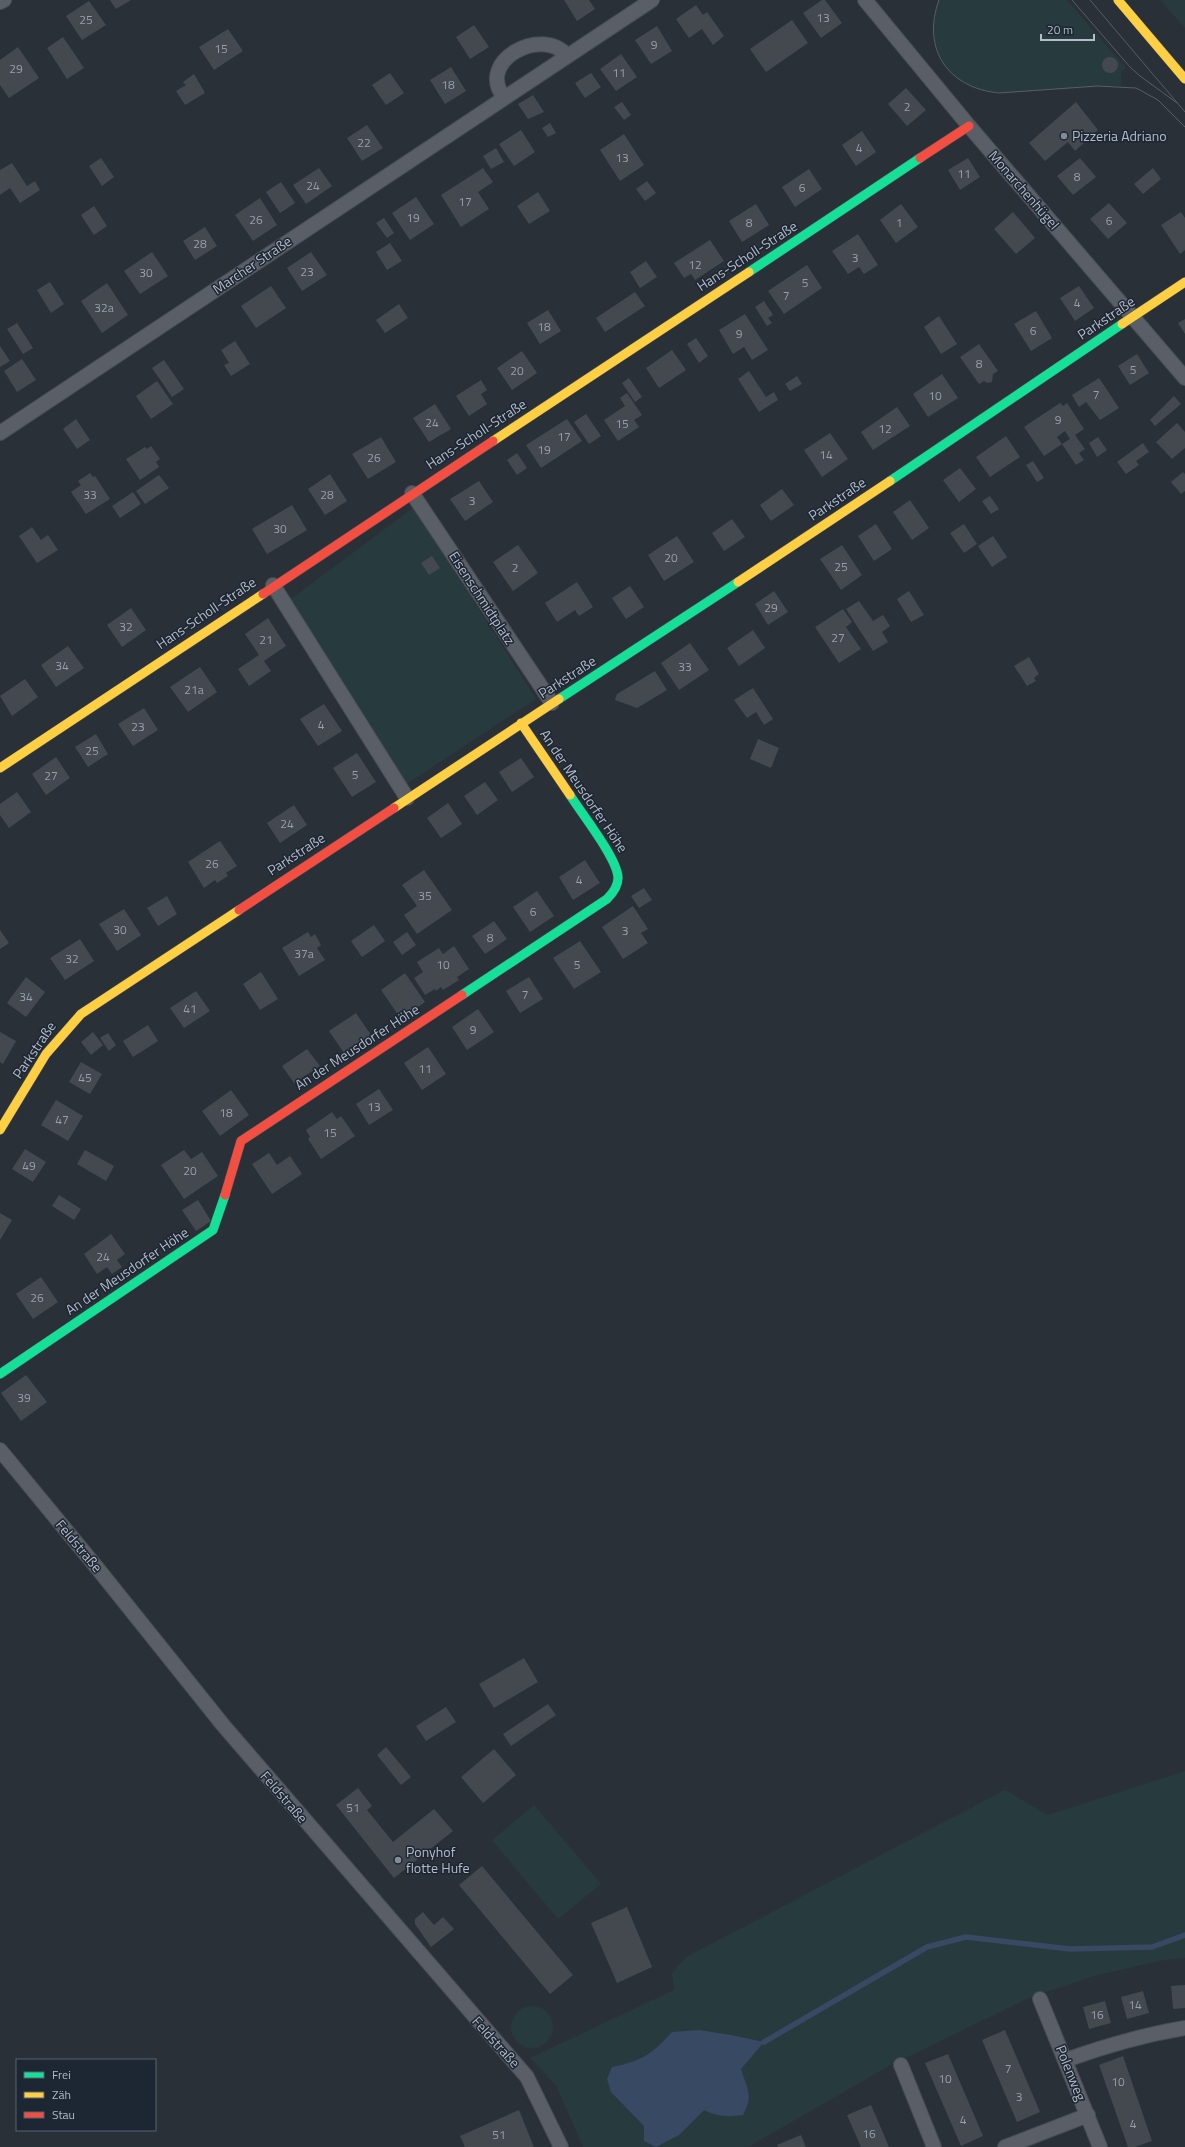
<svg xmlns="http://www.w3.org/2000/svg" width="1185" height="2147" font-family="'Titillium Web',sans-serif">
  <rect width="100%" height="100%" fill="#2a3038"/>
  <path fill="#273a3e" d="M939 0H1067L1126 68 1121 72V86L999 93C948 88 921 48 939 0Z
    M1160 0H1185V28Z
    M414 507 536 699 405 785 291 599Z
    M1185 1771V1958L1159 1961 1094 1976 1029 1998 889 2066 748 2147H583L557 2087 530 2058 674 1990 672 1973 686 1957 1005 1790 1048 1815Z
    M534 1805 601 1884 558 1919 492 1840Z
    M511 2027a21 21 0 1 1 42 0a21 21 0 1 1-42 0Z"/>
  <path fill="#384963" d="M699 2030 731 2035 764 2042 741 2069C747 2089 754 2095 743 2115 728 2117 718 2117 704 2110L679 2135 656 2147 644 2141V2126L611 2092 607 2079 612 2067C642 2061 652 2054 672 2032Z"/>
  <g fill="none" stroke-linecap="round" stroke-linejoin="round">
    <path stroke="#384963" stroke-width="5.5" d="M764 2042 927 1947 966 1937 1070 1949 1152 1947 1185 1935"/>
  </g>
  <path fill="#444950" d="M110 0H131L116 9Z
    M564 0H589L595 9 577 21Z
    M822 0H825L842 23 821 38 803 13Z
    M89 1 106 25 82 40 66 16Z
    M696 5 703 15 707 12 724 36 713 45 702 29 689 38 676 19Z
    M792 20 808 43 766 72 750 49Z
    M474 25 489 47 470 59 456 37Z
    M657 26 672 51 651 64 635 40Z
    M228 29 243 51 214 70 199 47Z
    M63 37 84 68 67 79 47 48Z
    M18 47 39 78 9 98 0 85V60Z
    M621 54 637 77 616 91 600 69Z
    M1102 65a8 8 0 1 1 16 0a8 8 0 1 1-16 0Z
    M451 67 466 91 445 104 430 80Z
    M390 73 404 93 386 105 372 85Z
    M591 73 601 87 585 98 575 83Z
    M194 74 205 93 185 105 176 91 186 85 183 82Z
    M906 88 926 110 907 126 888 104Z
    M533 95 544 112 528 119 518 104Z
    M622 102 631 115 624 120 614 107Z
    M1076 102 1098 130 1075 151 1068 142 1045 161 1029 143Z
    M550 123 556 133 548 137 542 128Z
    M367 125 383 148 362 161 347 138Z
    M521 130 535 152 514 166 499 144Z
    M862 131 876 152 856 166 842 145Z
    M624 134 644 165 620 181 600 150Z
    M496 148 504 162 491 169 483 156Z
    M101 158 114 177 102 186 89 166Z
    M968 158 980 177 960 190 948 170Z
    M1080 158 1096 177 1073 195 1057 176Z
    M12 163 27 186 35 181 40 190 20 203 10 188 0 195V170Z
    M319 168 332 186 306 204 293 185Z
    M483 168 493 182 478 192 489 209 461 227 441 195Z
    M1153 168 1161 179 1143 194 1134 184Z
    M809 169 822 189 795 207 782 187Z
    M647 181 656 193 645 201 636 189Z
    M281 182 295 203 280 213 266 192Z
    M538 192 550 211 529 224 517 206Z
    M416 197 434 224 410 240 392 213Z
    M260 198 277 225 253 241 235 215Z
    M1109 203 1127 223 1108 239 1090 219Z
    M756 204 769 225 742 242 729 221Z
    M901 204 918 227 896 243 880 220Z
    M94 206 107 226 94 235 81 215Z
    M1013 212 1035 238 1016 254 994 229Z
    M1181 212 1185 218V250L1180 254 1161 225Z
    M384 218 394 233 387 238 376 223Z
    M205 227 217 246 195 260 183 241Z
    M858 234 878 265 864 274 859 267 848 274 832 251Z
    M710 240 724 261 695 280 691 274 684 278 674 263Z
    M390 243 402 261 387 270 376 252Z
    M152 252 168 276 140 294 124 271Z
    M311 252 327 275 302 291 287 268Z
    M646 261 657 277 640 288 630 272Z
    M807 265 822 288 784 314 768 291Z
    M50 282 64 304 51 313 37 290Z
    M107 283 128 315 102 333 81 301Z
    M271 286 286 308 256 328 241 306Z
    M1079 286 1094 308 1075 321 1060 298Z
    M635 292 645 306 605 332 596 318Z
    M764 301 773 315 768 318 772 323 767 326 755 307Z
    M399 304 408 318 385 333 376 320Z
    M548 310 561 331 540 344 527 323Z
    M1036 311 1052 338 1031 351 1014 324Z
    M745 314 768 350 752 360 744 347 733 354 719 330Z
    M939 316 957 344 941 354 924 327Z
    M1185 319V334L1178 323Z
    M17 323 33 348 23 354 7 329Z
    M696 338 708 356 699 363 687 344Z
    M235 341 250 364 231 376 224 365 229 363 221 350Z
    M979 344 998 371 993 374 992 382 987 383 984 381 979 384 960 357Z
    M0 346 10 361 0 367Z
    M672 350 686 370 659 388 646 368Z
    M522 351 537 373 512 390 497 368Z
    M1137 354 1149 373 1130 385 1118 366Z
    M22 359 36 380 17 392 4 371Z
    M164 360 184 389 172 397 152 368Z
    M749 371 766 397 774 392 778 400 759 412 738 379Z
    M942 374 958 398 928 417 913 394Z
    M797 376 802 384 790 391 785 384Z
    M629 378 642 397 635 402 622 383Z
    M1099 378 1119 408 1100 420 1086 402 1079 407 1072 395Z
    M481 380 487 390 481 394 487 404 469 416 456 396Z
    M157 381 173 404 151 419 136 396Z
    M627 393 642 415 634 420 639 427 618 441 604 420 625 406 620 398Z
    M1174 396 1181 404 1155 426 1150 420Z
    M1060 403 1063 406 1067 403 1084 429 1075 435 1085 449 1079 453 1084 460 1076 465 1062 444 1070 439 1065 431 1057 437 1062 444 1044 456 1024 427Z
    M435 404 451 429 429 442 413 418Z
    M897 407 910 426 873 450 861 432Z
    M586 414 601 436 589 444 574 422Z
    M76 419 90 440 77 449 63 429Z
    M567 419 582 441 541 468 526 445Z
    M1177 423 1185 432V448L1172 459 1156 442Z
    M830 433 848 459 822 477 804 450Z
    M1006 436 1020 457 990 477 976 457Z
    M381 437 396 462 368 479 352 454Z
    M1098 437 1107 450 1097 457 1089 443Z
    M1143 443 1149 452 1136 461 1139 465 1126 474 1117 462Z
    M151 446 160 459 156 462 159 467 140 480 126 459 145 447 147 449Z
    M517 453 527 468 517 475 507 460Z
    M1033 461 1044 478 1037 482 1026 465Z
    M960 468 976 489 959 502 943 480Z
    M1183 472 1185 474V491L1181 494 1171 482Z
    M90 473 93 477 95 476 110 499 86 514 71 492 81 485 78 481Z
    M330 474 347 501 325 515 308 489Z
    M159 475 169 488 145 504 136 491Z
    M479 481 493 502 465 521 450 499Z
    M782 489 794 505 771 521 760 505Z
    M133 492 141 504 120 518 112 506Z
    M990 496 999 509 991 514 982 501Z
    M910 500 929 528 912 540 893 512Z
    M292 505 307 530 267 554 252 529Z
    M732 519 745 537 724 551 712 533Z
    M876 524 892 549 874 561 858 536Z
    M964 524 977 544 964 553 950 533Z
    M32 527 41 540 48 535 58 550 37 563 19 536Z
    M677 536 694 562 664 581 648 555Z
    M993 536 1007 557 992 567 978 546Z
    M518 545 538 573 513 591 493 562Z
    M842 545 862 575 841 590 820 559Z
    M432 556 440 568 429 575 421 563Z
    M577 582 593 607 579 616 575 610 557 622 545 603Z
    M630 586 644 607 626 619 612 598Z
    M774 591 788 612 768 625 755 604Z
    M909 591 924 615 911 622 897 599Z
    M859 601 873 621 883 615 890 626 882 632 888 642 873 651 846 609Z
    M131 608 146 630 122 647 107 625Z
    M843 609 852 622 846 627 861 649 839 663 815 627Z
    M268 618 286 646 264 661 271 671 249 686 238 669 259 655 245 634Z
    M753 630 765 648 739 666 727 648Z
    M690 643 709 670 679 690 661 663Z
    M68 646 84 668 56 687 41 665Z
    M1029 657 1039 674 1034 678 1036 681 1027 686 1014 666Z
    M200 667 217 692 188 712 170 687Z
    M655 671 667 690 637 708 615 700 617 694Z
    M25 679 38 697 12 716 0 696Z
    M753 688 773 719 764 725 756 712 747 718 734 700Z
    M324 704 342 731 318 746 300 719Z
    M144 708 158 730 133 746 118 724Z
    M96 734 108 754 88 767 75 747Z
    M758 739 779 748 771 768 750 759Z
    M357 753 376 782 352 797 333 768Z
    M56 757 70 778 46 795 32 774Z
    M521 758 534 777 512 792 499 772Z
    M485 782 498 800 477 815 464 796Z
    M17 792 31 812 9 828 0 815V804Z
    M448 803 462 824 441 838 427 818Z
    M294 805 307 825 280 843 267 823Z
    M220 841 237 866 226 873 228 876 217 883 215 880 204 888 188 862Z
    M585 860 600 883 573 900 559 877Z
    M424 870 452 910 417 934 404 915 417 906 402 885Z
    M644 888 652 900 639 908 631 896Z
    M537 891 554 916 530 932 513 907Z
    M167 896 177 914 158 926 147 908Z
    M633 906 648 929 641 933 648 943 623 959 602 927Z
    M124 909 141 935 117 951 99 924Z
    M494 921 507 939 485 954 472 936Z
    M374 925 385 941 362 957 351 941Z
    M0 930 9 943 0 949Z
    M308 932 311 937 315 934 321 945 317 948 325 960 299 976 282 948Z
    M407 932 416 945 402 955 393 942Z
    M80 939 94 961 65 980 50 958Z
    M580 941 601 972 574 989 553 958Z
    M454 946 469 969 457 977 459 980 443 990 441 987 436 991 435 989 425 995 414 978 423 972 417 962 439 948 443 954Z
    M261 972 278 999 260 1010 243 984Z
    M405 973 425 1002 401 1019 381 990Z
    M26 977 45 992 26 1017 7 1003Z
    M529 977 543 999 520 1013 506 991Z
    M196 991 210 1011 184 1028 170 1008Z
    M478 1009 494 1032 467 1050 452 1027Z
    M356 1013 371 1035 344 1053 329 1031Z
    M148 1025 158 1041 133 1057 123 1041Z
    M0 1032 16 1041 3 1064 0 1062Z
    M93 1032 103 1045 91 1055 81 1042Z
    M108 1033 116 1045 109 1051 100 1038Z
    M428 1047 446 1074 422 1090 404 1063Z
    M307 1049 320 1066 294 1083 282 1066Z
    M81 1062 102 1074 90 1094 69 1082Z
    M379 1089 393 1110 369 1125 356 1104Z
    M231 1090 249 1115 220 1136 202 1111Z
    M56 1100 83 1116 68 1141 41 1125Z
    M332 1112 337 1119 341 1116 355 1136 321 1159 308 1139 310 1137 306 1130Z
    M25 1149 46 1162 33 1182 12 1169Z
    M85 1150 114 1166 106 1181 77 1164Z
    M184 1150 191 1159 202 1152 218 1176 184 1199 161 1165Z
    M269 1153 277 1165 290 1156 302 1174 272 1194 252 1164Z
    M59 1195 81 1209 74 1220 52 1206Z
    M198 1200 211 1221 196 1231 182 1210Z
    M0 1213 12 1220 0 1240Z
    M111 1234 125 1254 117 1260 122 1267 112 1274 107 1267 97 1274 84 1254Z
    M41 1277 58 1302 33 1319 16 1294Z
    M26 1375 47 1402 21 1421 1 1393Z
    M524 1658 538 1682 494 1708 479 1684Z
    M548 1704 556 1715 511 1746 503 1734Z
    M446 1707 456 1722 426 1741 416 1726Z
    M386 1747 411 1777 401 1785 377 1755Z
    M494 1749 516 1775 483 1803 461 1777Z
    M358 1788 372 1806 367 1810 393 1842 434 1809 453 1831 394 1878 336 1805Z
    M482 1866 573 1975 550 1994 459 1885Z
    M627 1907 652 1967 617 1983 591 1923Z
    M423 1912 434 1925 443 1917 454 1929 431 1947 415 1924V1919Z
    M1185 1985V2008L1173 2009 1171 1986Z
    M1143 1991 1149 2013 1127 2019 1121 1997Z
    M1105 2001 1111 2023 1089 2029 1083 2007Z
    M1005 2030 1040 2112 1017 2122 982 2040Z
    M948 2054 983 2136 961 2146 925 2063Z
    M1123 2056 1152 2141 1135 2147H1128L1099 2065Z
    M871 2105 878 2121 889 2147H861L847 2115Z
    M519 2110 534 2147H465L460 2136Z
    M801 2135 806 2147H778L777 2145Z"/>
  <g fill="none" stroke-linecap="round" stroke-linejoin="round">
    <defs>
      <path id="street" d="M865 0 969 126 1185 378
        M0 2 4 0
        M504 97C475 61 543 25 567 56
        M0 433 652 0
        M412 493 552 703
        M273 585 407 798
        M0 1450 98 1569 223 1725 527 2077 561 2147
        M1040 1999 1100 2147
        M1066 2060C1105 2046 1144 2035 1185 2028
        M901 2065 934 2147
        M1005 2147 1088 2115"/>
      <path id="fast" d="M749 272 920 158
        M890 481 1122 324
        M559 699 738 582
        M462 995 607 899C613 893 618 886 618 878 618 859 581 813 570 795
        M0 1374 213 1230 225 1195"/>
      <path id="slow" d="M1118 0 1185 79
        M1122 324 1185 282
        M493 441 749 272
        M738 582 890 481
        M521 723 570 795
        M0 768 263 594
        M394 808 559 699
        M0 1130 46 1054 81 1014 239 910"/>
      <path id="jam" d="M920 158 969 126
        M263 594 493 441
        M239 910 394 808
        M225 1195 241 1141 462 995"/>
    </defs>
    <use href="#street" stroke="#484c53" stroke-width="16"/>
    <use href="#fast" stroke="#484c53" stroke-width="10"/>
    <use href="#slow" stroke="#484c53" stroke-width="10"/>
    <use href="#jam" stroke="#484c53" stroke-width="10"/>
    <use href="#street" stroke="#5a5e66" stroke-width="14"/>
    <use href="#fast" stroke="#16e098" stroke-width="9"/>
    <use href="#slow" stroke="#ffcf43" stroke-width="9"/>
    <use href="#jam" stroke="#f24e42" stroke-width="9"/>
    <path stroke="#595d64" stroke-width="1" d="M939 0C921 49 948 88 999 93L1097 86 1136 88 1158 100 1185 127
      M1072 0 1130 67 1140 76 1177 103
      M1090 0 1185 112"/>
  </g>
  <g fill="#848b96" stroke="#1d2633" stroke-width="1.5">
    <circle cx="1064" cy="136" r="4"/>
    <circle cx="398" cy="1860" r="4"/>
  </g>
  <g text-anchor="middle" stroke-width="3" stroke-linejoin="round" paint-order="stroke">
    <g font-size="12" fill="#989fab">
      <text x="823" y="22">13</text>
      <text x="86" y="24">25</text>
      <text x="654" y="49">9</text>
      <text x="221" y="53">15</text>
      <text x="16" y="73">29</text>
      <text x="619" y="77">11</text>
      <text x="448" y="89">18</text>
      <text x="907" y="111">2</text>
      <text x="364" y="147">22</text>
      <text x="859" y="152">4</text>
      <text x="622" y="162">13</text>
      <text x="964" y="178">11</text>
      <text x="1077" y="181">8</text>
      <text x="313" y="190">24</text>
      <text x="802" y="192">6</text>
      <text x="465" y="206">17</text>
      <text x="413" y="222">19</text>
      <text x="256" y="224">26</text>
      <text x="1109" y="225">6</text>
      <text x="749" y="227">8</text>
      <text x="899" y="227">1</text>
      <text x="200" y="248">28</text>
      <text x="855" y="262">3</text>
      <text x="695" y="269">12</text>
      <text x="307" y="276">23</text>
      <text x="146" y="277">30</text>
      <text x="805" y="287">5</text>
      <text x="786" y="300">7</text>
      <text x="1077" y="307">4</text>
      <text x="104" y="312">32a</text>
      <text x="544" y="331">18</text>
      <text x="1033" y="335">6</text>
      <text x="739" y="338">9</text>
      <text x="979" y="368">8</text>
      <text x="1133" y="374">5</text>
      <text x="517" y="375">20</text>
      <text x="1096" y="399">7</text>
      <text x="935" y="400">10</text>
      <text x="1058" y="424">9</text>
      <text x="432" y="427">24</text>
      <text x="622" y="428">15</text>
      <text x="885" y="433">12</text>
      <text x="564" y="441">17</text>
      <text x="544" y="454">19</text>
      <text x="826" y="459">14</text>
      <text x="374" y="462">26</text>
      <text x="90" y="499">33</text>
      <text x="327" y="499">28</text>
      <text x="472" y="505">3</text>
      <text x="280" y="533">30</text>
      <text x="671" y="562">20</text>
      <text x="841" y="571">25</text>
      <text x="515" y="572">2</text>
      <text x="771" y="612">29</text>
      <text x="126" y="631">32</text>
      <text x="838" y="642">27</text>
      <text x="266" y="644">21</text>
      <text x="62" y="670">34</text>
      <text x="685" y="671">33</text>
      <text x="194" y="694">21a</text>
      <text x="321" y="729">4</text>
      <text x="138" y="731">23</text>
      <text x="92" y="755">25</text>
      <text x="355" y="779">5</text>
      <text x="51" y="780">27</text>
      <text x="287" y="828">24</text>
      <text x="212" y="868">26</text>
      <text x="579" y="884">4</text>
      <text x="425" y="900">35</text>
      <text x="533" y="916">6</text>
      <text x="120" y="934">30</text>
      <text x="625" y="935">3</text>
      <text x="490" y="942">8</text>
      <text x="304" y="958">37a</text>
      <text x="72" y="963">32</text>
      <text x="443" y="969">10</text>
      <text x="577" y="969">5</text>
      <text x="525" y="999">7</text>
      <text x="26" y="1001">34</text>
      <text x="190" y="1013">41</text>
      <text x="473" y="1034">9</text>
      <text x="425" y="1073">11</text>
      <text x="85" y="1082">45</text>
      <text x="374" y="1111">13</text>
      <text x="226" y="1117">18</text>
      <text x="62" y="1124">47</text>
      <text x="330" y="1137">15</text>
      <text x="29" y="1170">49</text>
      <text x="190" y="1175">20</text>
      <text x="103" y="1261">24</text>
      <text x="37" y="1302">26</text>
      <text x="24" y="1402">39</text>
      <text x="353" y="1812">51</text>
      <text x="1135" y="2009">14</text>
      <text x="1097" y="2019">16</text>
      <text x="1008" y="2073">7</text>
      <text x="945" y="2083">10</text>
      <text x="1118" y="2086">10</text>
      <text x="1019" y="2101">3</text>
      <text x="963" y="2124">4</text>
      <text x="1133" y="2128">4</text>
      <text x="869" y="2138">16</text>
      <text x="499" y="2139">51</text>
    </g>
    <g font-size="14" fill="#b4bcc9" stroke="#1d2633" text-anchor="start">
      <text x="1072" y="141">Pizzeria Adriano</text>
      <text x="406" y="1857">Ponyhof<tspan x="406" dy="16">flotte Hufe</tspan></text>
    </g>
    <g font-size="14" fill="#b4bcc9" stroke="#1d2633">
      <text transform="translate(1024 190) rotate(49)" y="5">Monarchenhügel</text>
      <text transform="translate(747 256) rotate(-33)" y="5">Hans-Scholl-Straße</text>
      <text transform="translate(252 265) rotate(-34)" y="5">Marcher Straße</text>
      <text transform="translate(1106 318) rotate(-34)" y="5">Parkstraße</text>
      <text transform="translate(476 434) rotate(-33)" y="5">Hans-Scholl-Straße</text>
      <text transform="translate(837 499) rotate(-34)" y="5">Parkstraße</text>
      <text transform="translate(482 598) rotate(57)" y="5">Eisenschmidtplatz</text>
      <text transform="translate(206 613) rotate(-34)" y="5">Hans-Scholl-Straße</text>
      <text transform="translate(567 677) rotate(-33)" y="5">Parkstraße</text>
      <text transform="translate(584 791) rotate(56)" y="5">An der Meusdorfer Höhe</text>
      <text transform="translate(296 854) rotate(-33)" y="5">Parkstraße</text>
      <text transform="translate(357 1047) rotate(-33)" y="5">An der Meusdorfer Höhe</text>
      <text transform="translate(34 1050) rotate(-56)" y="5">Parkstraße</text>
      <text transform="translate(127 1271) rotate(-34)" y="5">An der Meusdorfer Höhe</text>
      <text transform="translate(79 1546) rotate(50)" y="5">Feldstraße</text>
      <text transform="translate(284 1797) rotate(49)" y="5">Feldstraße</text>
      <text transform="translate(496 2042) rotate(48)" y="5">Feldstraße</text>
      <text transform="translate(1071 2073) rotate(68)" y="5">Polenweg</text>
    </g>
  </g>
  <rect x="16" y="2059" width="140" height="72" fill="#1d2633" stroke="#59626f"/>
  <rect x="24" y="2072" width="20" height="6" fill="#16e098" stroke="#59626f"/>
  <text x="52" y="2079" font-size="12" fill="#b4bcc9">Frei</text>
  <rect x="24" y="2092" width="20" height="6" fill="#ffcf43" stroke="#59626f"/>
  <text x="52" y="2099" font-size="12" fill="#b4bcc9">Zäh</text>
  <rect x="24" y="2112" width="20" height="6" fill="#f24e42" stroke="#59626f"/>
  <text x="52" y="2119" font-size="12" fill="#b4bcc9">Stau</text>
  <path d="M1041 34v6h53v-6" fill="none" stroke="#b4bcc9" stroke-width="2"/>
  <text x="1047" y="34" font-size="12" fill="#b4bcc9" stroke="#1d2633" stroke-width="3" paint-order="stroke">20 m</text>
</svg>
